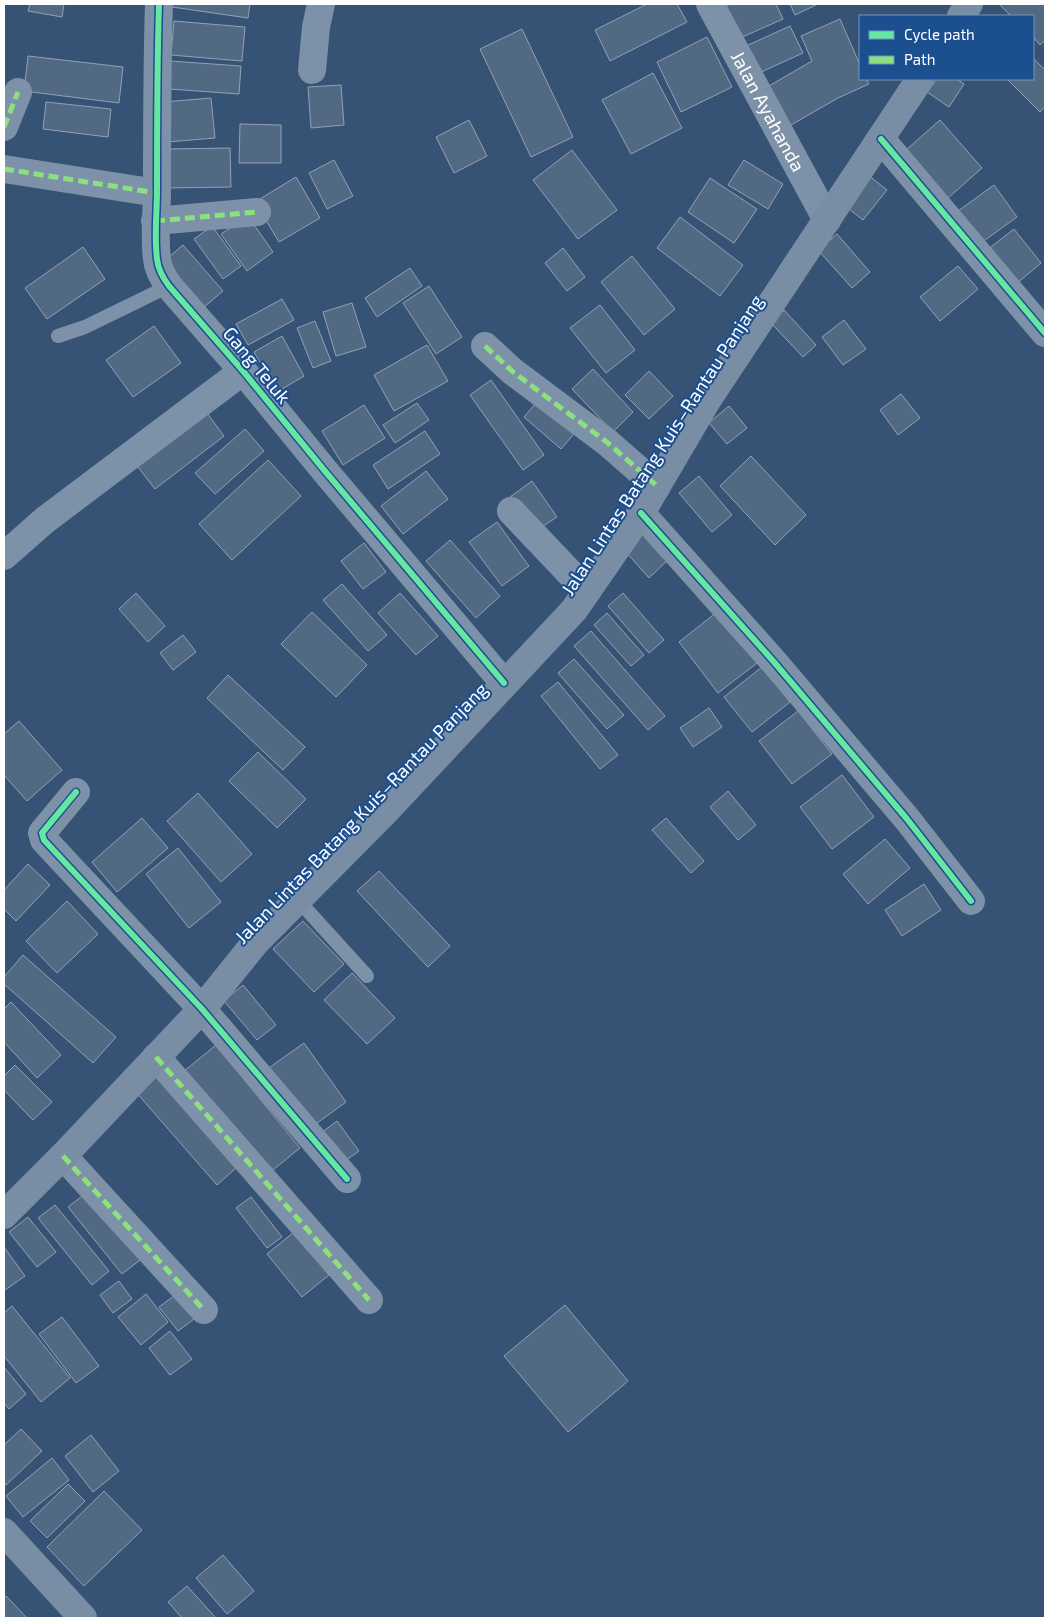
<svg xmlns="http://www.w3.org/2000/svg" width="1049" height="1622" font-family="'Exo 2',sans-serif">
  <rect width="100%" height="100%" fill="#365274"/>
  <path fill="#526984" stroke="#92a2b6" d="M30 4H64L62 17 28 11Z
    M172 4H250L248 18 172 7Z
    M647 4H677L687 22 610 61 595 30Z
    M731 4H776L783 19 738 39 723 7Z
    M790 4H818L795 15Z
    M999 4H1044L1045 5V40L1040 45 1033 37V16H1011Z
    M840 19 860 65V79H866L869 84 838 98 784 129 762 90 812 61 801 36Z
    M174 21 245 27 242 61 171 55Z
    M790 26 803 53 759 73 746 46Z
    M522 29 573 137 531 157 480 49Z
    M707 37 732 87 681 112 657 62Z
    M28 56 123 67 119 103 24 91Z
    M1033 58 1045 70V106L1040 112 1007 79H1033Z
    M170 61 241 66 239 94 169 89Z
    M653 73 682 128 631 154 602 100Z
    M937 79H957L964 84 949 107 927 92Z
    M341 85 344 125 311 128 308 87Z
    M211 98 215 138 167 142 163 102Z
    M46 102 111 109 108 137 43 129Z
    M469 120 487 156 454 173 436 137Z
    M940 120 982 168 948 198 906 150Z
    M240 124 281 125V163H239Z
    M230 148 231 187 166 188 165 149Z
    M572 150 617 210 578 239 533 180Z
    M334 160 353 196 327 209 309 173Z
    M744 160 783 184 768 209 728 185Z
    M868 175 887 190 863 220 844 205Z
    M296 177 320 218 279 242 255 202Z
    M710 178 757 209 734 243 688 212Z
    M994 185 1017 217 981 243 958 211Z
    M248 216 273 252 247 271 221 234Z
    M680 217 743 265 720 296 657 248Z
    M212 226 241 266 223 279 194 239Z
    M1014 229 1041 263 1015 285 987 250Z
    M837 234 870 272 852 288 818 250Z
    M183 245 223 291 203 308 163 262Z
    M83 247 105 279 47 319 25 288Z
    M563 248 585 277 567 291 545 263Z
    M632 256 675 309 644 335 601 282Z
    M958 266 978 289 940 321 920 297Z
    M410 268 422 286 377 317 365 298Z
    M429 286 462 337 436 354 403 303Z
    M282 299 294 320 248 345 236 324Z
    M352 303 366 347 336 356 323 312Z
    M600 305 635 350 606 373 570 328Z
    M784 310 816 345 803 357 771 323Z
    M844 320 866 349 843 365 822 337Z
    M315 321 331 361 313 368 297 328Z
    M154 326 181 363 133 397 106 360Z
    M282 336 304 376 277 392 254 352Z
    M427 345 448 381 394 411 374 375Z
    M593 369 633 412 613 432 572 389Z
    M649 371 673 396 649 419 625 395Z
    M491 380 544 455 523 470 470 395Z
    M901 394 920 418 898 435 880 410Z
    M541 397 578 429 561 449 524 417Z
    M417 403 429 420 395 443 383 425Z
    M364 405 385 438 343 465 322 431Z
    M729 406 747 428 727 444 709 423Z
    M204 409 224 436 155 489 134 462Z
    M245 429 264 451 215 494 195 473Z
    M425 431 440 454 388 489 373 465Z
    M751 456 806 515 775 545 720 486Z
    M268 460 301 496 232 560 199 524Z
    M426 471 448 499 403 534 381 506Z
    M699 476 732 515 712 532 679 493Z
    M532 481 557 517 534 532 510 497Z
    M497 522 529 566 502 586 469 542Z
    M650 528 674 554 649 578 625 551Z
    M450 540 500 596 476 618 426 561Z
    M364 543 386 572 363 589 341 561Z
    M342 584 387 635 368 651 323 600Z
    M136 593 165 626 148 642 119 609Z
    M400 593 438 636 416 655 378 613Z
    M623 593 664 640 649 653 608 606Z
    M312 612 367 665 336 697 281 644Z
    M717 612 757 663 718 693 679 642Z
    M607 613 644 655 631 666 594 625Z
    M591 631 665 716 648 730 574 646Z
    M183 635 196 652 173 670 160 653Z
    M574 659 624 715 607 729 558 673Z
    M762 667 790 702 752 732 724 697Z
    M228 675 305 747 283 770 207 698Z
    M558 682 618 755 600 769 541 696Z
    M709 708 722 727 693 747 680 728Z
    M798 711 832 754 792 784 759 741Z
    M19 721 62 770 27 801 4 775V734Z
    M258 752 306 799 277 828 229 781Z
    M842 775 874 817 832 849 800 807Z
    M728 791 756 825 738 840 710 807Z
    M198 793 252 854 221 882 167 821Z
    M142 818 168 848 117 892 92 862Z
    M666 818 704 861 691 873 652 830Z
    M885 839 910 868 868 904 843 874Z
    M178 848 221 902 189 928 146 874Z
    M28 864 50 885 16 921 4 909V890Z
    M379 871 450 946 428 967 357 891Z
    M924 884 941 910 902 936 885 910Z
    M67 901 98 934 57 973 26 941Z
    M303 921 344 964 314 992 273 949Z
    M23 955 116 1037 93 1063 4 984V977Z
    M352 973 395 1018 367 1044 324 1000Z
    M243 985 276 1025 257 1040 224 1001Z
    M11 1002 61 1055 37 1078 4 1042V1009Z
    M304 1043 346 1102 309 1129 266 1070Z
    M216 1045 300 1148 268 1174 183 1072Z
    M15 1065 52 1102 33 1120 4 1090V1076Z
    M154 1074 236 1168 217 1185 135 1091Z
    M337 1121 359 1151 339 1165 317 1136Z
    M86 1193 140 1260 122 1274 68 1207Z
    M251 1197 282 1237 267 1248 236 1208Z
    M55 1205 109 1271 92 1285 38 1218Z
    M28 1217 56 1252 37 1267 9 1232Z
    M294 1232 329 1275 302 1297 267 1254Z
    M4 1247 25 1276 5 1290 4 1288Z
    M119 1281 132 1299 113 1313 100 1295Z
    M146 1294 168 1322 141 1345 118 1317Z
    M175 1295 194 1319 178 1331 159 1307Z
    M565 1305 628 1381 568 1432 504 1356Z
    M12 1306 70 1378 41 1402 4 1356V1313Z
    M62 1317 99 1366 76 1383 39 1334Z
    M170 1331 192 1359 170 1375 149 1348Z
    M4 1367 26 1394 9 1409 4 1403Z
    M21 1429 42 1451 6 1485 4 1482V1445Z
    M91 1435 119 1471 93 1492 65 1456Z
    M52 1458 69 1480 23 1517 6 1496Z
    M68 1484 85 1501 47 1538 30 1521Z
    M104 1491 142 1530 84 1586 47 1547Z
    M223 1555 254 1591 227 1614 196 1578Z
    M187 1586 216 1618H182L168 1602Z
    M6 1596 27 1618H4V1598Z"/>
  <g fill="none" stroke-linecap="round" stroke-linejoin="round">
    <path stroke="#7d92a8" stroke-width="14" d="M58 336 85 327 169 286
      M297 899 367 976"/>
    <g stroke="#7d92a8" stroke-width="28">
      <path d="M159 4C157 66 157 128 157 190 157 213 154 236 157 259 158 269 163 278 169 286L243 371 324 470 504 683"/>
      <path id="s1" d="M710 4 827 220"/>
      <path d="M312 70 316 27 321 4"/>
      <path d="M4 127 18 92"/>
      <path d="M881 139 1045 333"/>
      <path d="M4 169 157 193"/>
      <path d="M155 221 257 212"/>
      <path d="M485 346 512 371 608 443 657 486"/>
      <path d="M511 511 587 591"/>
      <path d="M641 513 774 662 907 819 971 901"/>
      <path d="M4 556 45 520 243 371"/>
      <path d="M76 792 42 833 44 840 202 1009 347 1179"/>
      <path d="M156 1057 369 1300"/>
      <path d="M63 1156 204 1310"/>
    </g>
    <path stroke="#798da4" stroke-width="28" d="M961 16 969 4
      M4 1215 63 1156 202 1009 255 943 384 813 574 610 641 513 708 399 920 79
      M4 1532 83 1618"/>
    <path stroke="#8de07e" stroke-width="5" stroke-dasharray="10 5" stroke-linecap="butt" d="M4 127 18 92
      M4 169 157 193
      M155 221 257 212
      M485 346 512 371 608 443 657 486
      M156 1057 369 1300
      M63 1156 204 1310"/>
    <defs>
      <path id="cycleway" d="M159 4C157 66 157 128 157 190 157 213 154 236 157 259 158 269 163 278 169 286L243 371 324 470 504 683
        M881 139 1045 333
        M641 513 774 662 907 819 971 901
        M76 792 42 833 44 840 202 1009 347 1179"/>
    </defs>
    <use href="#cycleway" stroke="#1b4f8f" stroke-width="9"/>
    <use href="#cycleway" stroke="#66e7a1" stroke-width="6"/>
  </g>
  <g text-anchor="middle" stroke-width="4" stroke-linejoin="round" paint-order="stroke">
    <g font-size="19" fill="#fff" stroke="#1b4f8f">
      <text dy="7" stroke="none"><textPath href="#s1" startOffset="122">Jalan Ayahanda</textPath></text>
      <text transform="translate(257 365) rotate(50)" y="7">Gang Teluk</text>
      <text transform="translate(662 445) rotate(-57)" y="7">Jalan Lintas Batang Kuis–Rantau Panjang</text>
      <text transform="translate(361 813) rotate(-46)" y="7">Jalan Lintas Batang Kuis–Rantau Panjang</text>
    </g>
  </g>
  <rect width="1049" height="1622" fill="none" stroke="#ffffff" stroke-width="10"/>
  <rect x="859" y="15" width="175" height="65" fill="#1b4f8f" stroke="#7695bc"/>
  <rect x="869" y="31" width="25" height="8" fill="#66e7a1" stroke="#7695bc"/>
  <text x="904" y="40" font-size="15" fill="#ffffff">Cycle path</text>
  <rect x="869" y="56" width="25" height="8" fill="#8de07e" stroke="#7695bc"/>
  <text x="904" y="65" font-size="15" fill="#ffffff">Path</text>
</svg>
